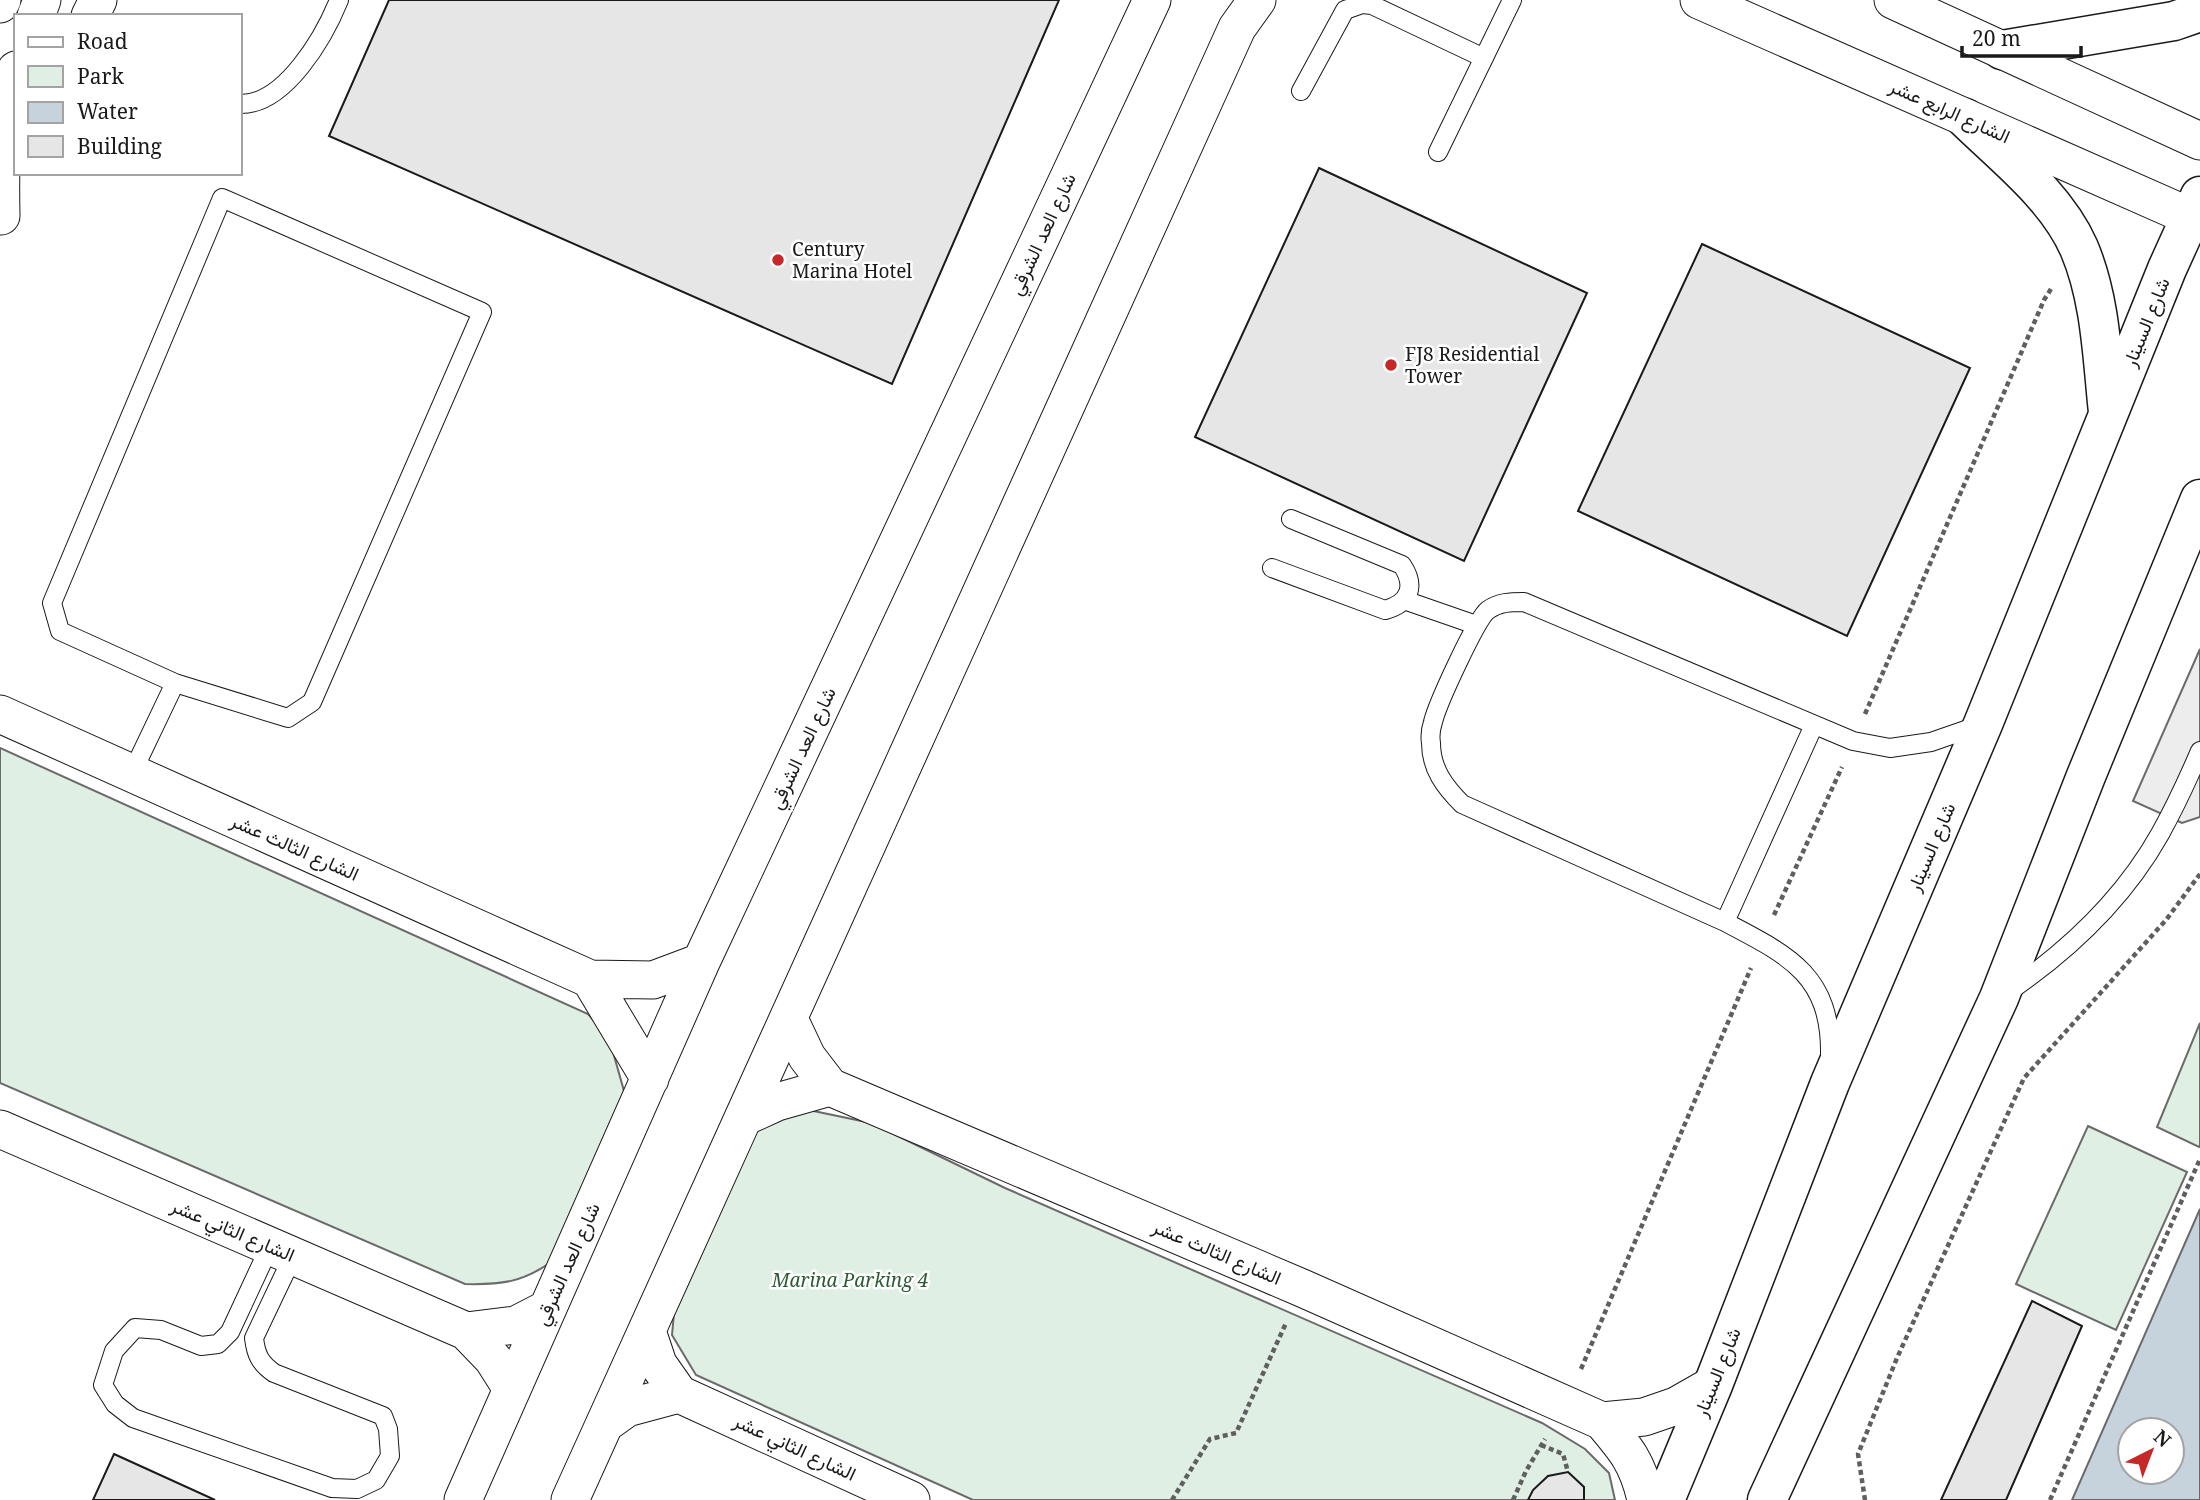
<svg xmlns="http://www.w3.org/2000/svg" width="2200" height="1500" font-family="'Noto Serif',Vazirmatn,serif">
  <rect width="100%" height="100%" fill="#fff"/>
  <path fill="#e0efe3" stroke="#6a6a6a" stroke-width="2" d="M0 748 588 1014 609 1038 624 1091 554 1260C524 1282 502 1285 465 1284L0 1083Z
    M2200 1023V1145L2199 1147 2157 1127Z
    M804 1109 871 1123 1005 1188 1542 1423 1585 1449 1609 1473 1615 1500H973L696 1375 672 1335 676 1291 742 1142 761 1125Z
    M2088 1126 2187 1172 2116 1330 2016 1284Z"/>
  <path fill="#ededed" stroke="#6a6a6a" stroke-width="2" d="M2200 649V817L2182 823 2133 801Z"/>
  <path fill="#c6d2dc" stroke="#6a6a6a" stroke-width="2" fill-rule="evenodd" d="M2200 1209V1500H2072ZM2130 1430H2172V1472H2130Z"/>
  <path fill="#e6e6e6" stroke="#1a1a1a" stroke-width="2" d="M389 0H1059L892 384 329 136Z
    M1319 168 1587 293 1464 561 1195 437Z
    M1702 244 1970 368 1847 636 1578 511Z
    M2032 1301 2082 1326 2006 1500H1941Z
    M114 1454 215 1500H93Z
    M1568 1472 1584 1487V1500H1528L1533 1490 1548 1476Z"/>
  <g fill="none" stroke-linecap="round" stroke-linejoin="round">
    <defs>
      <path id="lane" d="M1301 91 1345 10 1362 4 1372 5 1484 58
        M240 104C285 105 324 37 339 0
        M1438 152 1512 0
        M1272 568 1385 610C1410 603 1416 586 1402 565L1291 519
        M1404 600 1476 625
        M132 773 175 683 60 631 52 603 222 198 482 312 312 702 288 718 175 683
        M1725 922 1814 725
        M2008 992C2068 951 2124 898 2160 834 2175 807 2188 779 2200 751
        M1830 1054C1831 975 1788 955 1725 922L1462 804C1445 787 1431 769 1431 743 1430 737 1431 728 1433 722 1437 705 1476 619 1488 610 1499 602 1511 602 1524 602L1853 741 1890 748 1931 742 1980 725
        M270 1246 230 1332 218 1344 201 1346 161 1330 135 1328 114 1351 103 1385 115 1404 133 1418 332 1488 357 1489 376 1480 390 1456 388 1429 383 1416 274 1373C260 1363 256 1355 254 1338L293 1256"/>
      <path id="street" d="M1699 0 2200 221
        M1893 0 2200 141
        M0 4 2 0
        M36 16 42 0
        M90 16 98 0
        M1 216C0 166 0 117 16 70
        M0 714 590 979 653 980 701 962
        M590 979 650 1079
        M789 1019 807 1057 830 1087 1302 1288 1602 1421C1626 1449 1638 1463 1646 1500
        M744 1117 777 1102 830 1087
        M0 1129 466 1331 493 1359 512 1389
        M466 1331 516 1325 547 1309
        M647 1331 658 1364 679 1394 911 1500
        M1602 1421 1644 1417 1676 1406 1713 1385
        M606 1423 627 1408 679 1394
        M463 1500 701 962 1152 0
        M570 1500 1237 28 1257 0"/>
      <path id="secondary" d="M2002 50 2174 21 2200 12
        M1965 118C2005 157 2056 196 2079 248 2101 300 2102 357 2108 412
        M1665 1500 1713 1385 1830 1083 1983 724 2167 269 2200 196
        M1767 1500 1999 998 2086 776 2200 499"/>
    </defs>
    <use href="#lane" stroke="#1a1a1a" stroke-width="20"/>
    <use href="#street" stroke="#1a1a1a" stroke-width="39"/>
    <use href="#secondary" stroke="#1a1a1a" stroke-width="41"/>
    <path stroke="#5f5f5f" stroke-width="4.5" stroke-dasharray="5 3.5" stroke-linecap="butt" d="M1865 714 2044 300 2051 289
      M1774 915 1842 767
      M1581 1369 1751 968
      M1541 1445 1563 1454 1568 1472
      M1172 1500 1210 1439 1236 1433 1286 1323
      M1513 1500 1526 1471 1545 1439
      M1865 1500 1858 1454 1897 1358 2024 1078 2166 920 2200 874
      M2050 1500 2200 1159"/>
    <use href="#lane" stroke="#fff" stroke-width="18"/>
    <use href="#street" stroke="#fff" stroke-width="37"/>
    <use href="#secondary" stroke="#fff" stroke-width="38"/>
  </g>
  <g fill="#c62828" stroke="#fff" stroke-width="2.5">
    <circle cx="778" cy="260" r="7"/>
    <circle cx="1391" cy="365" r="7"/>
  </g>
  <g text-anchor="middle" stroke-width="5" stroke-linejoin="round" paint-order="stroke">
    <g font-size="19" fill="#1a1a1a" stroke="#fff">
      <text transform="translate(1950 111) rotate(24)" y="7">الشارع الرابع عشر</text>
      <text transform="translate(1042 234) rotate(-65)" y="7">شارع العد الشرقي</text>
      <text transform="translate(2146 322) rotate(-68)" y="7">شارع السينار</text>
      <text transform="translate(802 748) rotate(-65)" y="7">شارع العد الشرقي</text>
      <text transform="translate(295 847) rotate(24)" y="7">الشارع الثالث عشر</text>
      <text transform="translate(1931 847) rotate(-67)" y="7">شارع السينار</text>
      <text transform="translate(233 1230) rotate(23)" y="7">الشارع الثاني عشر</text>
      <text transform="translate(1217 1252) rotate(23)" y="7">الشارع الثالث عشر</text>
      <text transform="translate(567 1264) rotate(-66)" y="7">شارع العد الشرقي</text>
      <text transform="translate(1717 1372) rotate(-68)" y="7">شارع السينار</text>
      <text transform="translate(795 1447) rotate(25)" y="7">الشارع الثاني عشر</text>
    </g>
    <g font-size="19" fill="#1a1a1a" stroke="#fff" text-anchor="start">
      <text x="792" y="256">Century<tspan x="792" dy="22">Marina Hotel</tspan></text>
      <text x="1405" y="361">FJ8 Residential<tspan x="1405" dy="22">Tower</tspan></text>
    </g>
    <g font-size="19" font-style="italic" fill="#2b5a34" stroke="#fff">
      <text x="850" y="1287">Marina Parking 4</text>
    </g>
  </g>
  <rect x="14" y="14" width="228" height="161" fill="#ffffff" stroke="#a3a3a3" stroke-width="2"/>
  <rect x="28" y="37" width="35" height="10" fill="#ffffff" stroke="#a3a3a3" stroke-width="2"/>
  <text x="77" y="49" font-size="21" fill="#1a1a1a">Road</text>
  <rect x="28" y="66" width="35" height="21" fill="#e0efe3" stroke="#a3a3a3" stroke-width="2"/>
  <text x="77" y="84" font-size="21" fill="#1a1a1a">Park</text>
  <rect x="28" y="102" width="35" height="21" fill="#c6d2dc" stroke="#a3a3a3" stroke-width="2"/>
  <text x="77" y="119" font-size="21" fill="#1a1a1a">Water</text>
  <rect x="28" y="136" width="35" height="21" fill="#e6e6e6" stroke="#a3a3a3" stroke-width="2"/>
  <text x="77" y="154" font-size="21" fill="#1a1a1a">Building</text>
  <g transform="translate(2151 1451) rotate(42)"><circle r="33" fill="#ffffff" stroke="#a3a3a3" stroke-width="2"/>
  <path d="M0-5L12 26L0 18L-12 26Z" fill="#c62828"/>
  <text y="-10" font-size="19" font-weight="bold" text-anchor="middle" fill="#1a1a1a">N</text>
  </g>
  <path d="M1962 46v10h119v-10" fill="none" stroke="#1a1a1a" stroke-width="3.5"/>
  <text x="1972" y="46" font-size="21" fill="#1a1a1a" stroke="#ffffff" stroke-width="5" paint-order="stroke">20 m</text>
</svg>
